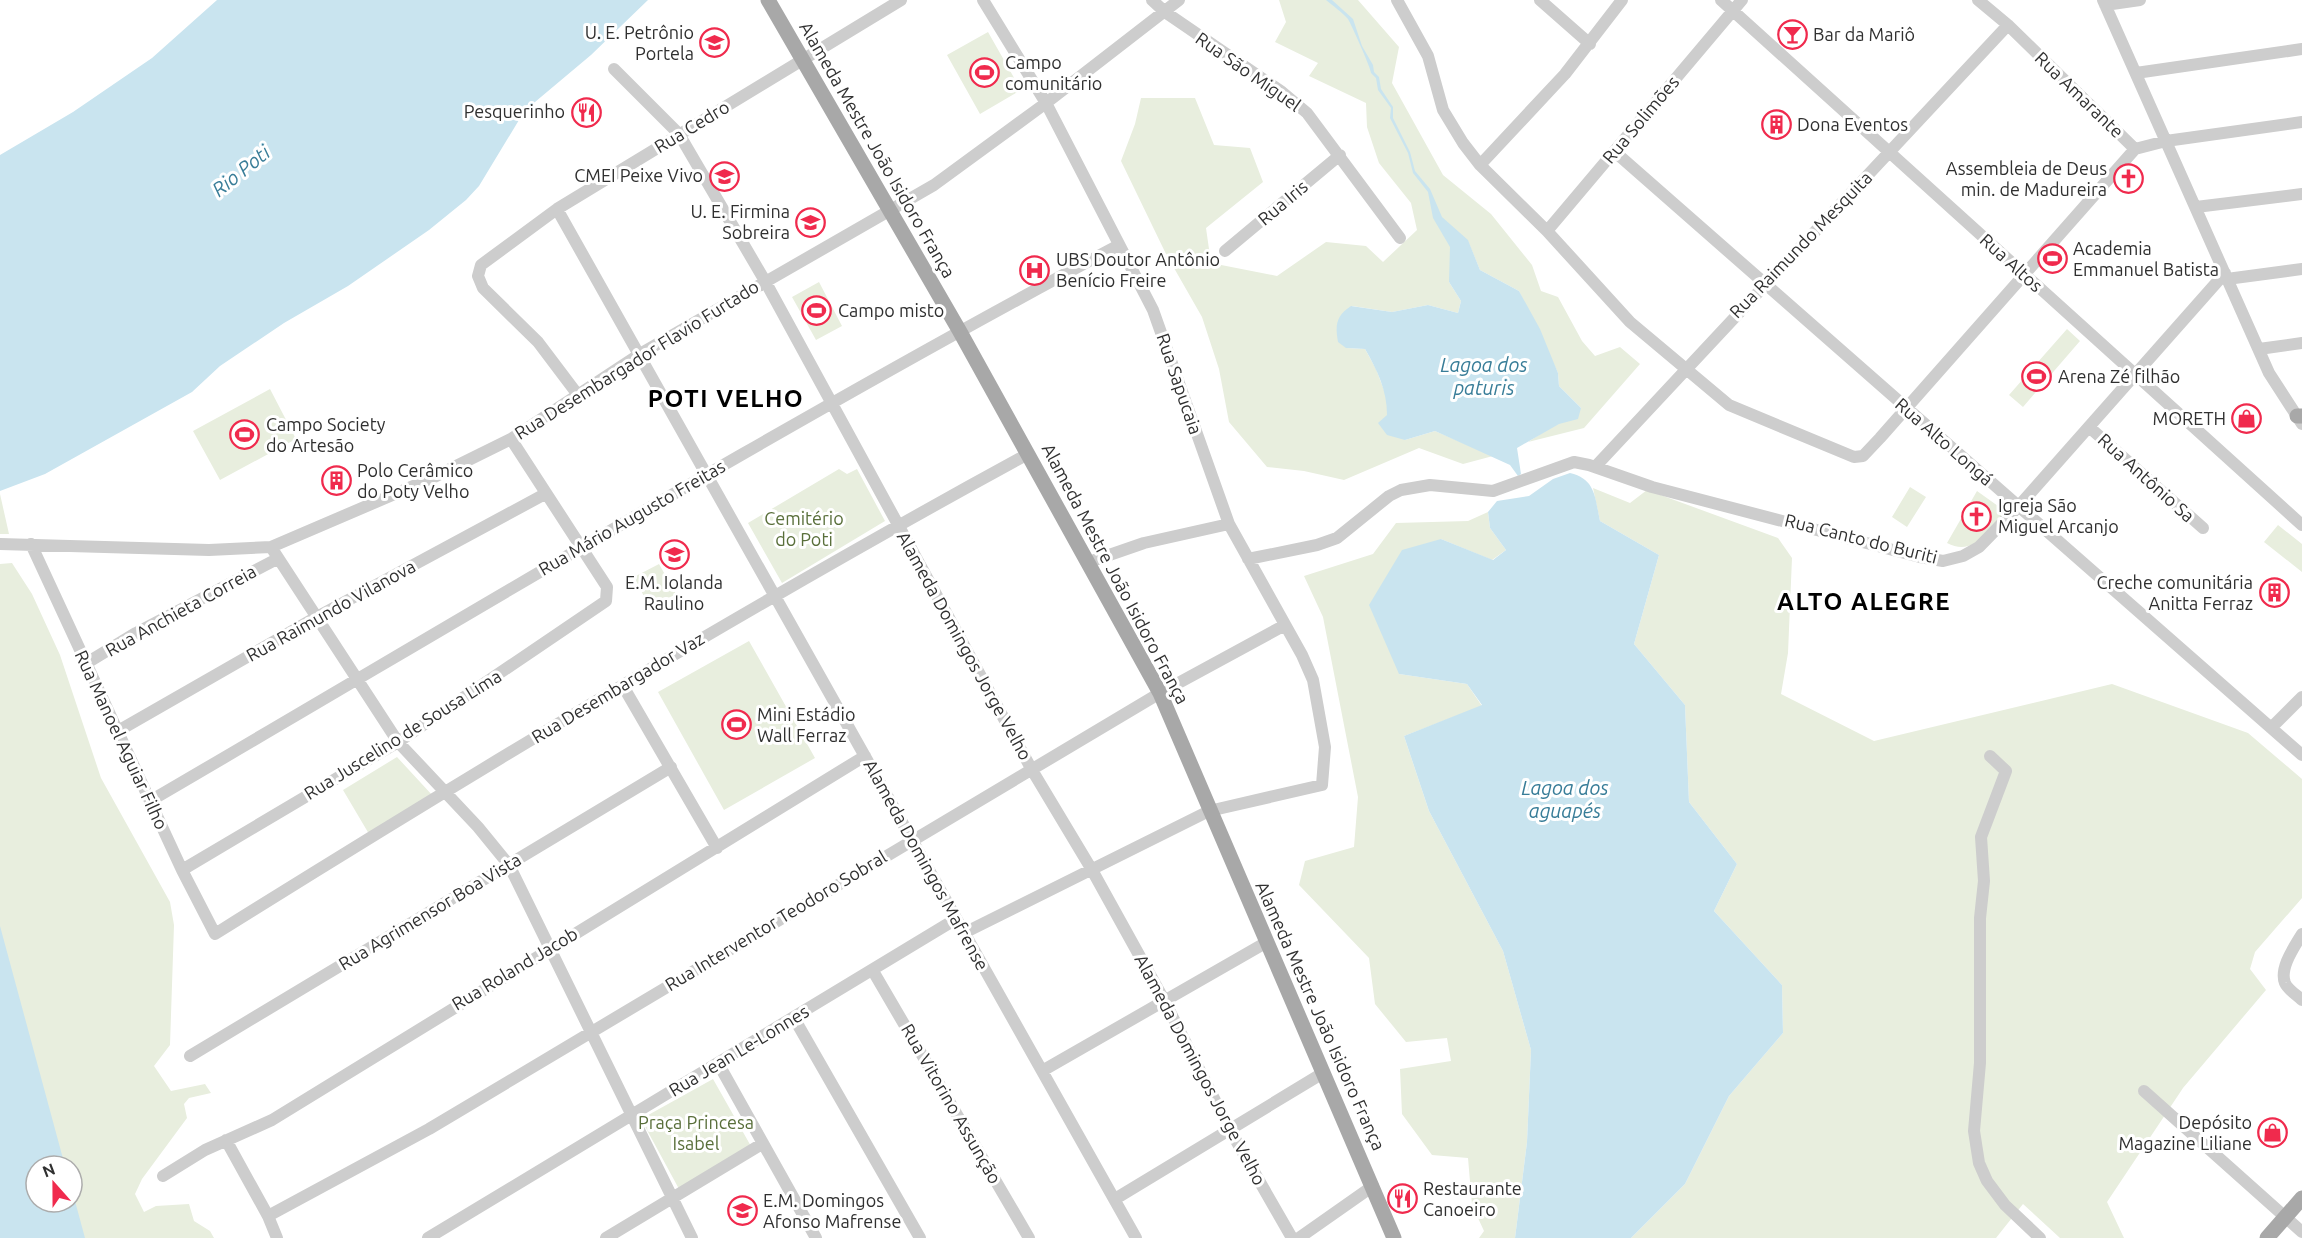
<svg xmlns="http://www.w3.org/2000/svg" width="2302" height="1238" font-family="Ubuntu,sans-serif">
  <rect width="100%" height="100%" fill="#fff"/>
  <path fill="#e8eede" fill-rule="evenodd" d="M1279 0H1358L1399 47 1392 83 1443 175 1491 214 1532 265 1541 291 1558 297 1582 341 1595 356 1620 347 1640 364 1584 428 1528 442 1581 408 1559 386 1558 373 1519 291 1480 270 1468 241 1449 282 1461 301 1458 313 1428 305 1392 312 1352 306 1346 348 1365 349 1376 369 1387 398V415L1405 440 1435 431 1493 456 1463 464 1419 448 1344 480 1304 471 1267 467 1229 422 1219 369 1202 317 1166 254 1121 161 1135 124 1141 98H1195L1214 145 1250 148 1263 182 1206 228 1211 263 1277 276 1326 242 1366 246 1383 262 1417 230 1411 203 1379 163 1367 127 1366 103 1309 76 1318 63 1275 42 1286 22Z
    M988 32 1021 90 980 114 947 55Z
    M819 282 842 326 816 340 792 297Z
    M2067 329 2080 341 2023 407 2009 395Z
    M270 389 296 439 220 480 193 431Z
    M839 469 847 474 857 469 885 521 782 583 748 523Z
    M1910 487 1926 497 1907 527 1892 517Z
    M1593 488 1630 503 1647 490 1778 538 1792 558 1788 653 1781 694 1874 741 2112 684 2248 733 2302 779V898L2255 952 2250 969 2266 990 2183 1088 2107 1202 2124 1238H2060L2023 1204 1996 1238H1631L1685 1184 1729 1096 1783 1033 1782 985 1714 911 1737 864 1689 802 1685 705 1634 644 1659 555 1600 521Z
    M1977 491 2005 511C1990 530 1974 557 1947 543Z
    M0 494 9 534H0Z
    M1488 512 1490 528 1506 550 1492 560 1441 539 1399 674 1467 684 1482 706 1404 736 1429 811 1503 951 1531 1050 1527 1142 1515 1238H1479L1484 1231 1472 1205 1468 1158 1432 1155 1402 1114 1400 1069 1451 1061 1447 1038 1406 1042 1375 1004 1369 958 1299 885 1305 861 1354 847 1358 797 1323 617 1304 576 1373 554 1396 523 1468 521Z
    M2278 525 2302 544V572L2264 542Z
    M12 563 32 594 60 655 101 778 170 902 174 925 170 1045 154 1066 171 1091 205 1084 211 1093 189 1098 184 1104 187 1118 142 1179 135 1194 144 1212 156 1206 189 1204 194 1221 210 1231 214 1238H0V564ZM36 1166H72V1202H36Z
    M659 564 676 594 650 608 634 577Z
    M749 641 815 758 724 810 658 692Z
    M397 757 433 796 369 834 343 790Z
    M713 1079 752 1148 679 1189 641 1119Z"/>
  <path fill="#c9e4ef" d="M217 0H648L591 55 535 102 519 120 479 186 466 200 429 230 348 286 284 323 220 366 192 392 45 474 0 491V155L73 112 152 58Z
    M1326 0H1332L1353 19 1362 46 1373 65 1374 72 1379 77 1381 89 1393 107V118L1410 152 1415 171 1430 189 1442 217 1468 240 1480 270 1519 291 1540 329 1558 373 1559 386 1581 408 1578 419 1559 424 1517 448 1521 474 1518 476 1510 465 1435 431 1405 440 1387 435 1378 423 1387 415C1387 390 1377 370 1365 349L1346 348 1338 342C1335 325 1336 316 1351 306L1392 312 1428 305 1458 313 1461 301 1449 282 1450 247 1433 218 1428 192 1413 173 1408 153 1390 118 1391 108 1378 90 1376 78 1371 73C1371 68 1351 24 1348 19 1342 12 1333 6 1326 0Z
    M1570 473C1596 479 1595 498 1600 521L1659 555 1634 644 1685 705 1689 802 1737 864 1714 911 1782 985 1783 1033 1729 1096 1685 1184 1631 1238H1515L1527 1142 1531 1050 1503 951 1429 811 1404 736 1482 705 1467 684 1399 674 1369 605 1402 550 1441 539 1493 560 1506 550 1490 528 1488 512 1497 501 1529 496 1553 479Z
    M0 926 65 1166H36V1202H72V1190L85 1238H0Z"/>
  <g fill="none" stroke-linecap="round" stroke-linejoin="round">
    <path stroke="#cdcdcd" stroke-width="12" d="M1152 0 1165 12 1282 92 1307 113 1400 238
      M1397 0 1428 56 1443 110 1463 143 1480 165 1547 231 1630 322 1729 405 1854 457 1863 456 1880 438 2135 149
      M1540 0 1590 44
      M1721 0 2302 525
      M1978 0 2008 25 2135 149
      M2103 0 2269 373 2302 424
      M2105 5 2140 0
      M614 69 679 134 765 281 1032 770 1092 870 1164 1000 1230 1130 1292 1238
      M2136 73 2302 49
      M2135 149 2166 141 2302 122
      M1615 152 2302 755
      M1480 165 1565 74 1622 0
      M2196 207 2302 194
      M557 209 1136 1238
      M1547 231 1742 0
      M1225 251 1340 155
      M2227 279 2302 269
      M2259 349 2302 343
      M578 395 538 342 483 288 478 276 481 265 557 209 901 0
      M2089 427 2203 528
      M1595 467 2008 25
      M0 544 209 550 271 547 432 478 511 439 640 354 934 185 1046 103 1179 0
      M31 544 182 870 215 934C482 767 752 604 1028 454
      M271 547 398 742 478 827 509 865 692 1238
      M1248 559 1317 545 1337 538 1389 496 1401 490 1430 485 1493 491 1574 462 1589 465 1652 487 1920 557 1943 561 1963 556 1979 547 2018 507 2225 273
      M1089 562 1144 543 1229 524
      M85 664 136 633 277 559
      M623 686 717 848
      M2271 728 2302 697
      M118 731 315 618 545 494
      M1990 756 2006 771 1981 837 1984 881 1980 918V1063L1974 1131 1979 1163 1987 1181 2005 1205 2040 1238
      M150 801C472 613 790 420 1119 245
      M182 870 398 742 606 601 607 587 511 439
      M964 933 1209 811 1322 785 1325 747 1313 680 1302 655 1229 524 1153 310 1046 103 983 0
      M2302 934C2295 946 2279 968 2285 983 2288 990 2297 995 2302 1000
      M873 971 1029 1238
      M794 1018 920 1238
      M190 1056 671 767
      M718 1063 816 1238
      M1042 1071 1267 942
      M2144 1091 2302 1232
      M226 1140 268 1216 277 1238
      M163 1176 205 1150 272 1120 865 756
      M1115 1199 1323 1073
      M268 1216 429 1129 1160 693 1285 625
      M428 1238 956 919
      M606 1238 762 1144
      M1299 1238 1373 1186"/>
    <path stroke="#a8a8a8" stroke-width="15" d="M768 0 959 330 1160 693 1394 1238
      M2297 416H2302
      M2267 1238 2302 1198"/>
  </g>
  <defs>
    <symbol id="bar-ring" viewBox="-11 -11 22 22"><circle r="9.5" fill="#fff" stroke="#f02a4d" stroke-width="1.5"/><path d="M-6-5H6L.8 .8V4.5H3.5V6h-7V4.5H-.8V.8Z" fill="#f02a4d"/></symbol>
    <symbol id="school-ring" viewBox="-11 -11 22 22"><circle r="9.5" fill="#fff" stroke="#f02a4d" stroke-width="1.5"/><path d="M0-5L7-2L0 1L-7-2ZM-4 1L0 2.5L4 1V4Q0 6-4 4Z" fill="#f02a4d"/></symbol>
    <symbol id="stadium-ring" viewBox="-11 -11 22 22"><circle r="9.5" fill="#fff" stroke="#f02a4d" stroke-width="1.5"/><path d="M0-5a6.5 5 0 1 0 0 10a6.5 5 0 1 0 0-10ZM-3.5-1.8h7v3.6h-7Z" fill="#f02a4d"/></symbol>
    <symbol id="restaurant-ring" viewBox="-11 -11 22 22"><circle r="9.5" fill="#fff" stroke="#f02a4d" stroke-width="1.5"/><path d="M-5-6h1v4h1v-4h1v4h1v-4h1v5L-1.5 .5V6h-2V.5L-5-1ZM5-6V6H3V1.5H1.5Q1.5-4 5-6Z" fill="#f02a4d"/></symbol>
    <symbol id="building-ring" viewBox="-11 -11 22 22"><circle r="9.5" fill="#fff" stroke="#f02a4d" stroke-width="1.5"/><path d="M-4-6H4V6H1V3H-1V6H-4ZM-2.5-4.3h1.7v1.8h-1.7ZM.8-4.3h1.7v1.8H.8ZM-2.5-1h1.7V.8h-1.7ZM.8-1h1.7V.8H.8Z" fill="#f02a4d"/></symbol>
    <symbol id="church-ring" viewBox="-11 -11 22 22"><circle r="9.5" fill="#fff" stroke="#f02a4d" stroke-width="1.5"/><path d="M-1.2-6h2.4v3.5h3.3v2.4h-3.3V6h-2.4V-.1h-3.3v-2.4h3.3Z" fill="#f02a4d"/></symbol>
    <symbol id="hospital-ring" viewBox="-11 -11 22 22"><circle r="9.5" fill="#fff" stroke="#f02a4d" stroke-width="1.5"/><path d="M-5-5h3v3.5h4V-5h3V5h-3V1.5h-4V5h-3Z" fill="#f02a4d"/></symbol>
    <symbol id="shop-ring" viewBox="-11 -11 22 22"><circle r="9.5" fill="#fff" stroke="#f02a4d" stroke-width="1.5"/><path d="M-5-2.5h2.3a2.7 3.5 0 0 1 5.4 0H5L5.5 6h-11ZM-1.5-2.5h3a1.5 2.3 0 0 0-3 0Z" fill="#f02a4d"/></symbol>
  </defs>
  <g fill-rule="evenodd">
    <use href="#bar-ring" x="1776" y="18" width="33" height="33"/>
    <use href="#school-ring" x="698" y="26" width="33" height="33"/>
    <use href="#stadium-ring" x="968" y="56" width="33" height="33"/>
    <use href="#restaurant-ring" x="570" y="96" width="33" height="33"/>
    <use href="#building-ring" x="1760" y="108" width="33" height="33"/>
    <use href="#school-ring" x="708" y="160" width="33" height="33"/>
    <use href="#church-ring" x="2112" y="162" width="33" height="33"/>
    <use href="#school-ring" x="794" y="206" width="33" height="33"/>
    <use href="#stadium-ring" x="2036" y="242" width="33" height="33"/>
    <use href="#hospital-ring" x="1018" y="254" width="33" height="33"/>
    <use href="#stadium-ring" x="800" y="294" width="33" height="33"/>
    <use href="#stadium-ring" x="2020" y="360" width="33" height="33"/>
    <use href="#shop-ring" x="2230" y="402" width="33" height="33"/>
    <use href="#stadium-ring" x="228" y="418" width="33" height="33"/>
    <use href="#building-ring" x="320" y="464" width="33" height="33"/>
    <use href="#church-ring" x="1960" y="500" width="33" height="33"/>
    <use href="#school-ring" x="658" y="538" width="33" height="33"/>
    <use href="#building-ring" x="2258" y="576" width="33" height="33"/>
    <use href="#stadium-ring" x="720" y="708" width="33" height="33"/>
    <use href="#shop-ring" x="2256" y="1116" width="33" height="33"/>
    <use href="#restaurant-ring" x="1386" y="1182" width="33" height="33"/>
    <use href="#school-ring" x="726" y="1194" width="33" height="33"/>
  </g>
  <g text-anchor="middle" stroke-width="6" stroke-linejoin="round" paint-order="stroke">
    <g font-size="18" fill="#303030" stroke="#fff" text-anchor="start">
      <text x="694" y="39" text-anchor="end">U. E. Petrônio<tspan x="694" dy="21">Portela</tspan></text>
      <text x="1813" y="41">Bar da Mariô</text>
      <text x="1005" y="69">Campo<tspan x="1005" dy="21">comunitário</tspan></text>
      <text x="565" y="118" text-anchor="end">Pesquerinho</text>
      <text x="1797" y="131">Dona Eventos</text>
      <text x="2107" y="175" text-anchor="end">Assembleia de Deus<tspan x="2107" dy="21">min. de Madureira</tspan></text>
      <text x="703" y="182" text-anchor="end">CMEI Peixe Vivo</text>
      <text x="790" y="218" text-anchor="end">U. E. Firmina<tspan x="790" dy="21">Sobreira</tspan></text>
      <text x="2073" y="255">Academia<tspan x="2073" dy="21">Emmanuel Batista</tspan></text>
      <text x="1056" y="266">UBS Doutor Antônio<tspan x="1056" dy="21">Benício Freire</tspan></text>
      <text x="838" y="317">Campo misto</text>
      <text x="2058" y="383">Arena Zé filhão</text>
      <text x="2226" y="425" text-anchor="end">MORETH</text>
      <text x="266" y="431">Campo Society<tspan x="266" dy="21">do Artesão</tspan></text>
      <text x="357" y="477">Polo Cerâmico<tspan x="357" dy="21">do Poty Velho</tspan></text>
      <text x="1998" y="512">Igreja São<tspan x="1998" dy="21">Miguel Arcanjo</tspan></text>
      <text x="674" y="589" text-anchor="middle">E.M. Iolanda<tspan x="674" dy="21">Raulino</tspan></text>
      <text x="2253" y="589" text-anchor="end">Creche comunitária<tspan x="2253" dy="21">Anitta Ferraz</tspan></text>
      <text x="757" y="721">Mini Estádio<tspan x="757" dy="21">Wall Ferraz</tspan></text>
      <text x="2252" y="1129" text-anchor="end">Depósito<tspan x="2252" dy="21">Magazine Liliane</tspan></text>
      <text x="1423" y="1195">Restaurante<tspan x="1423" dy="21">Canoeiro</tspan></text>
      <text x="763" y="1207">E.M. Domingos<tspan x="763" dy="21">Afonso Mafrense</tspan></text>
    </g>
    <g font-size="18" fill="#303030" stroke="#fff">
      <text transform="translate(1248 72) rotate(35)" y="6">Rua São Miguel</text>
      <text transform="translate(2079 95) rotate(44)" y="6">Rua Amarante</text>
      <text transform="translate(1641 120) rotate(-50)" y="6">Rua Solimões</text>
      <text transform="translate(692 127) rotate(-31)" y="6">Rua Cedro</text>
      <text transform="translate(877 150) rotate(60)" y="6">Alameda Mestre João Isidoro França</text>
      <text transform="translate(1283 203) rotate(-40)" y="6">Rua Iris</text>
      <text transform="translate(1801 245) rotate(-46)" y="6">Rua Raimundo Mesquita</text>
      <text transform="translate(2011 263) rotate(42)" y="6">Rua Altos</text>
      <text transform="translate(637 360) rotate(-32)" y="6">Rua Desembargador Flavio Furtado</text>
      <text transform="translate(1179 384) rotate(71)" y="6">Rua Sapucaia</text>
      <text transform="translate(1944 442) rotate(41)" y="6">Rua Alto Longá</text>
      <text transform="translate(2146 478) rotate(42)" y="6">Rua Antônio Sa</text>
      <text transform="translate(632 518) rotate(-30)" y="6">Rua Mário Augusto Freitas</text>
      <text transform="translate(1861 539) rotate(14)" y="6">Rua Canto do Buriti</text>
      <text transform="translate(1115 574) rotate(62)" y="6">Alameda Mestre João Isidoro França</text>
      <text transform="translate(181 611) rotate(-29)" y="6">Rua Anchieta Correia</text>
      <text transform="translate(331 611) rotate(-29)" y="6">Rua Raimundo Vilanova</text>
      <text transform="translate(964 646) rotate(61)" y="6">Alameda Domingos Jorge Velho</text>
      <text transform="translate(618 688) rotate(-31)" y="6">Rua Desembargador Vaz</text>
      <text transform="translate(403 735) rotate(-32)" y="6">Rua Juscelino de Sousa Lima</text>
      <text transform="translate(121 740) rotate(65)" y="6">Rua Manoel Aguiar Filho</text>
      <text transform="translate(926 865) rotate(61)" y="6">Alameda Domingos Mafrense</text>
      <text transform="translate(430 912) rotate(-31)" y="6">Rua Agrimensor Boa Vista</text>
      <text transform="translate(776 921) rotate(-31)" y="6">Rua Interventor Teodoro Sobral</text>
      <text transform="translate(515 969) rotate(-31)" y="6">Rua Roland Jacob</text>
      <text transform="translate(1320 1016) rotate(66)" y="6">Alameda Mestre João Isidoro França</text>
      <text transform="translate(739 1051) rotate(-31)" y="6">Rua Jean Le-Lonnes</text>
      <text transform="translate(1200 1070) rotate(62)" y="6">Alameda Domingos Jorge Velho</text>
      <text transform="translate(951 1104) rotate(60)" y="6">Rua Vitorino Assunção</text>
    </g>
    <g font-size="18" fill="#596f3a" stroke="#fff">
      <text x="804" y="525">Cemitério<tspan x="804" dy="21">do Poti</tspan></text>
      <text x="696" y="1129">Praça Princesa<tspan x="696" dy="21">Isabel</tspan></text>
    </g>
    <g font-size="20" font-style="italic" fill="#387d98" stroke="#fff">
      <text transform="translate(241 171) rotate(-39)" y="7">Rio Poti</text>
      <text x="1484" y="372">Lagoa dos<tspan x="1484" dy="23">paturis</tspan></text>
      <text x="1565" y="795">Lagoa dos<tspan x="1565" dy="23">aguapés</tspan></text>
    </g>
    <g font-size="24" font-weight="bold" letter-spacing="1.5" fill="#000" stroke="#fff">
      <text x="726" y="407">POTI VELHO</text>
      <text x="1864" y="610">ALTO ALEGRE</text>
    </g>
  </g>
  <g transform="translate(54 1184) rotate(339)"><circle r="28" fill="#ffffff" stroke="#acacac" stroke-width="1.5"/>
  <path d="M0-4.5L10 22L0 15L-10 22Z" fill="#f02a4d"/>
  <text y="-9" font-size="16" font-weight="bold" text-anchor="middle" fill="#303030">N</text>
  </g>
</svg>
